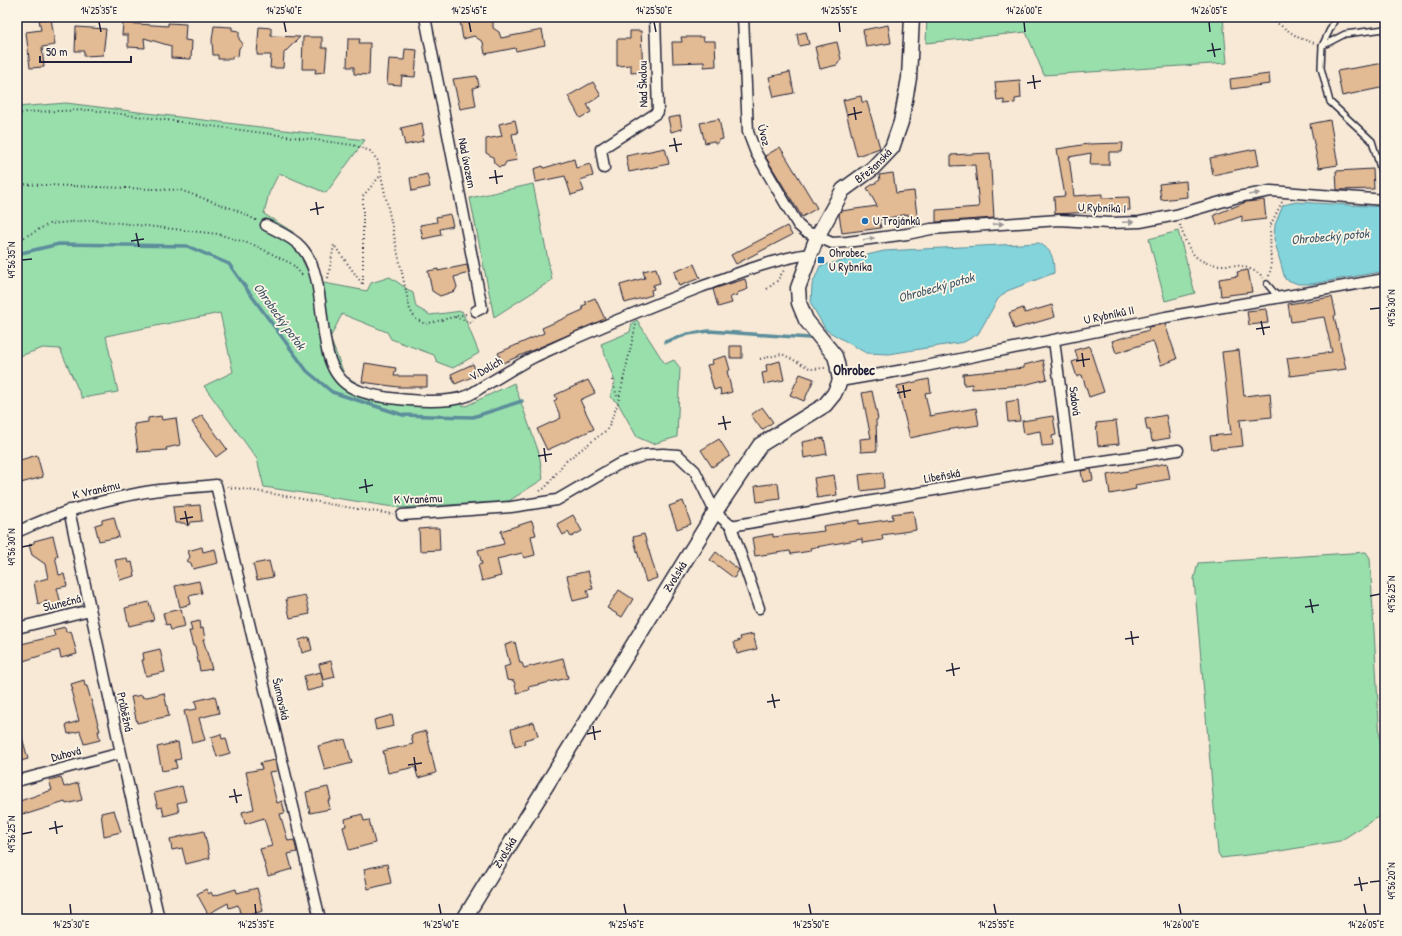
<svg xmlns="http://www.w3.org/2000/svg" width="1402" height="936" font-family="'Patrick Hand',sans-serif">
  <rect width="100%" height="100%" fill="#f7e9d5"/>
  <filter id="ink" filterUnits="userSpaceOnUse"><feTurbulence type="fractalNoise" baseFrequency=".025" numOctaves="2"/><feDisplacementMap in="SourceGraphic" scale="8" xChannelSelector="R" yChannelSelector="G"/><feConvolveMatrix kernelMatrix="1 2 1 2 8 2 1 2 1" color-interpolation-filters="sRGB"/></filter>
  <g filter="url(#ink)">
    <path fill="#99dfac" stroke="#5e8074" d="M927 17H1223L1227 63 1044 75 1026 32 926 43Z
      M66 103 365 140 326 193 279 173 269 193 264 214 293 232 303 262 313 281 367 291 371 283 390 277 413 293 416 307 430 315 462 311 479 353 453 368 437 362 434 355 391 339 387 332 342 314 330 338 345 376 364 387 391 394 435 397 466 406 514 383 539 453 543 479 509 501 400 508 264 487 257 459 204 386 233 372 220 313 106 336 118 392 82 398 60 349 43 348 17 357V107Z
      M533 184 552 280 494 317 470 198Z
      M1178 231 1195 293 1165 301 1149 239Z
      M637 320 665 364 674 360 680 368 677 437 653 444 637 437 618 403 610 397 615 382 601 344 630 332 632 323Z
      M1366 552 1370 558 1384 813 1340 841 1274 852 1221 858 1218 853 1194 579 1198 563Z"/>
    <path fill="#83d4db" stroke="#5c8d9b" d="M1296 202 1385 207V271L1312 284H1298L1285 279 1274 239 1275 225 1283 205Z
      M1039 243C1052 250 1054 258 1054 273L1007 291 998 299 978 334 964 342 889 354 866 353 826 330 811 304 812 285 820 266 884 251Z"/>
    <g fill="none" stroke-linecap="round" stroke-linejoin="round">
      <path stroke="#5c8d9b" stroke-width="3.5" d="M17 254 59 244 187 246 229 264 251 295 307 371 332 392 403 415 430 416 473 417 522 401
        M665 342 688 334 709 331 809 338"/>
    </g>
    <path fill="#e2ba93" stroke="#22223b" d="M51 18 55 45 42 47 44 67 30 68 26 32 41 30 39 20Z
      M478 18 483 21 490 20 493 22V28L499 32 501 38 542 30 545 45 516 51 515 48 485 54 483 42 474 36 463 39 460 21Z
      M123 23 168 26V23L186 24 185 40 192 41 191 59 171 58V46L144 38 145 48 128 47V35H122Z
      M888 25 891 43 866 47 863 30Z
      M214 26 232 27V30L239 31V39L243 44 239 48 238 57 232 56V59H218V55H213L212 40Z
      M76 27 106 29 103 55 84 56V51H75Z
      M259 27 271 28V36L300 37 284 53 283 68H270L271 55H257Z
      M630 31H641L643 72 631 73V65L617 66V39H630Z
      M806 32 809 44 799 46 797 34Z
      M303 37H322V48H327L325 72 315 73 316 69H302Z
      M681 37H703L704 41H715L716 66 704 67V62L673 63 672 42H682Z
      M348 39H360L359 43H370L369 75 354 74V67H347Z
      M837 42 841 59 837 65 820 69 815 47Z
      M405 49 417 50 415 77 402 76 401 85 387 84 389 59 404 60Z
      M1384 63 1385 87 1342 96 1337 71Z
      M790 72 794 93 774 97 769 77Z
      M1269 74 1270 84 1231 89 1230 79Z
      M477 76 479 86 473 88 476 106 460 109 453 79Z
      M1020 80 1021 98 1015 99V103L1004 104V100L997 101 995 82Z
      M593 82 601 96 587 104 591 112 580 118 568 96Z
      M861 96 862 102H867L880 148 857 156 843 100Z
      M680 116 682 129 671 132 668 118Z
      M719 119 723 139 719 140 717 144 713 141 705 143 700 123Z
      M515 120 518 133 512 134 517 160 506 162 504 166 499 167 494 163 493 157 486 153V139L502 136 499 124Z
      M1330 120 1338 165 1319 168 1310 124Z
      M422 123 424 135 422 136 423 141 405 145 401 128Z
      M1123 143 1122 152H1109V165H1090L1091 153 1069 157 1074 196 1102 194V198L1129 197 1130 210 1055 214 1054 197 1065 196 1057 149 1088 144Z
      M780 147 817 208 802 217 765 156Z
      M665 148 669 164 629 172 626 156Z
      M1256 149 1259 165 1213 175 1210 158Z
      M990 153 994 218 936 222V210L979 207 975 165 951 166V155Z
      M574 159 576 168 590 164 593 176 580 180 584 191 571 195 565 176 536 182 534 169 543 166 544 168Z
      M1373 169 1374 189 1337 190 1336 171Z
      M893 173 896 193 914 191 918 223 909 224 908 214 879 220 881 228 842 233 839 214 841 211 877 206 867 188 880 180 879 175Z
      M427 174 430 187 412 191 410 178Z
      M1186 181 1187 197 1161 200 1159 184Z
      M1264 200 1266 219 1242 222V216L1217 225 1214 215 1246 202Z
      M450 214 453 226 440 229 441 235 423 239 420 225 437 222 436 217Z
      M787 226 792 235 736 264 731 255Z
      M694 264 700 278 679 286 674 272Z
      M467 265 469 273 454 277 457 287 455 291 440 296 432 291 428 271 438 269V271Z
      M656 268 660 283 653 285 654 289 651 290 652 295 625 303 620 285 645 278 643 271Z
      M1248 270 1252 292 1221 296 1219 279 1238 276 1237 272Z
      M745 279 748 289 737 293V295L730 297 732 303 718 307 713 289Z
      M1332 297 1336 315 1334 316 1346 369 1290 376 1287 358 1332 352 1324 317 1291 322 1288 304Z
      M595 298 605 319 503 363 498 353 544 333 542 328 583 310 582 306 587 304 585 302Z
      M1052 305 1055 317 1014 329 1009 313 1023 308 1025 313Z
      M1266 309 1268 323 1249 325 1247 311Z
      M1165 324 1177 359 1161 365 1153 341 1116 353 1112 341 1149 330 1148 327Z
      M730 346H742V358H730Z
      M1089 346 1104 392 1089 397 1082 375 1077 377 1072 362 1078 360 1075 350Z
      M1239 350 1244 396 1270 393 1272 417 1240 420 1243 446 1212 449 1210 436 1231 434 1222 352Z
      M726 356 730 370 727 371 732 392 721 395 720 388 714 390 707 365 713 364 712 360Z
      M1043 360 1047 379 1024 385 972 389V384L964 385 963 374 1024 368V365Z
      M780 361 784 380 764 384 762 373 767 372 766 365Z
      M365 363 396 368 394 376H427V387H398L362 382Z
      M473 364 477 375 455 384 451 374Z
      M800 374 814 379 804 401 790 395Z
      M929 379 931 392 925 393 930 416 976 408 979 425 946 430 910 438 897 386Z
      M588 380 595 393 580 400 594 429 547 450 537 429 561 418 554 401 557 399 555 395Z
      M872 391 878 419 876 420 877 451 861 452 860 439 871 438 862 393Z
      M1018 400 1020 421 1008 422 1006 402Z
      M762 407 773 422 762 430 751 415Z
      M202 415 227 449 216 457 200 436 201 435 192 422Z
      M1166 415 1170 438 1152 441 1150 430H1147L1145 419Z
      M161 416 162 420 176 418 180 445 166 448 167 450 138 452 134 424 148 422V418Z
      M1053 416 1056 435 1052 436 1053 445 1042 446 1040 431 1024 434 1022 421Z
      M1116 421 1119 444 1098 446 1096 423Z
      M824 438 827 454 804 458 802 442Z
      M719 439 730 456 712 467 701 450Z
      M37 455 43 477 17 484V461Z
      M1167 463 1170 479 1135 485 1136 489 1110 494 1107 475Z
      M1091 469 1093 480 1083 482 1081 471Z
      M883 472 884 488 861 491 859 475Z
      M834 475 837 495 817 498 814 478Z
      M778 483 780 499 757 502 755 486Z
      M683 501 691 524 677 529 669 506Z
      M200 505 202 521 191 522 188 526 184 523H175L173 507Z
      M913 511 916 530 882 535 883 540 862 543V539L810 548 811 551 791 554 790 551 755 556 752 538 773 534V537L824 531 823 526 859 520V524L893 519 892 514Z
      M573 515 582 531 571 537 568 532 563 535 557 524Z
      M114 517 119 537 99 541 95 525 102 523V520Z
      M532 521 536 535 531 536 535 555 524 558 522 553 497 559 501 576 482 581 478 565 482 564 478 550 504 544 501 531Z
      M432 528H439L440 550 420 551 419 529Z
      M644 534 657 578 646 582 633 537Z
      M53 536 58 556H55L59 575 64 574 67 586 57 588 61 604 48 607 47 601 38 604 34 582 48 578 45 564 32 555 29 545 34 543V541Z
      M202 547 203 552 215 549 218 563 193 569 191 563 187 561 190 557 188 551Z
      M716 552 739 570 734 578 710 560Z
      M127 558 128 563 132 562 135 576 120 580 115 560Z
      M269 561 273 577 257 580 253 564Z
      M588 571 593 589 587 590 589 597 573 601 567 576Z
      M199 581 202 593 189 596 191 604 180 607 175 586Z
      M619 590 633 599 622 617 607 608Z
      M305 595 310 614 290 618 286 599Z
      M149 602 154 620 129 626 125 608Z
      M181 609 185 627 171 630 169 624 166 625 163 613Z
      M199 621 200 629 203 628 205 639H203L212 669 200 671 195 646H193L189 631H192L190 623Z
      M65 627 66 632 71 631 77 654 61 658 59 650 20 662V660L17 661V645L55 636 53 630Z
      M753 634 757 649 737 654 734 642 741 640 740 637Z
      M309 637 312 650 302 653 299 640Z
      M515 642 520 663H522L524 668 563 658 568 678 528 687 529 690 517 693 514 681 507 680 504 667 510 665 505 645Z
      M160 649 165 672 146 676 142 660H144L143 653Z
      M331 661 335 677 323 680 319 664Z
      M321 672 324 687 307 691 304 676Z
      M84 680 85 686H87L100 731H98L100 740 84 744 80 731 68 734 66 725 79 721 71 690H73L71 684Z
      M164 693 169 716 137 723 131 697 142 695 143 698Z
      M215 696 219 713 199 718 205 740 192 743 184 711 197 709 195 701Z
      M392 715 394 726 376 730 374 720Z
      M534 722 538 736 524 740 525 744 515 747 511 729Z
      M20 730 28 759 17 762V731Z
      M426 731 436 773 418 778 415 767 388 773 383 751 413 744 411 735Z
      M221 734 222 739 226 738 230 753 217 757 211 737Z
      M345 739 352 763 325 770 318 746Z
      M178 742 181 759 175 760 177 768 162 771 157 747Z
      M275 760 277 771 269 772 277 803 282 801 285 813 280 814 288 841 294 840 297 852 288 854 292 869 268 876 260 849 272 846 264 818 245 824 242 812 254 809 246 772 262 769 260 763Z
      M61 777 64 787 78 783 82 800 66 804 65 802 27 814V813L21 814 17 802 52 790 49 780Z
      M182 786 186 801 177 803 179 812 164 816 162 807 158 808 154 793Z
      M328 787 331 800H328L330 809 310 813 306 792Z
      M114 810 121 832 104 836 101 813Z
      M362 814 364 821 369 820 375 843 349 850 343 827 346 826 345 819Z
      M204 831 210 858 186 864 182 848 172 850 170 839Z
      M387 864 391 883 368 889 364 869Z
      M257 888 263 911 241 917 238 905 229 908 228 903 208 914 197 894 206 889 209 894 211 892 213 896 236 889 237 893Z"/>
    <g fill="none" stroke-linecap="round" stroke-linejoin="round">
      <defs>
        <path id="lane" d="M1336 17 1322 46 1321 68 1330 102 1372 141 1382 174
          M1322 46 1345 34 1385 29
          M1267 284 1278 297"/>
        <path id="street" d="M425 17 482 308 476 311
          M743 17 748 132 756 153 798 225 805 231 832 243 847 242 907 234 931 229 1059 220 1109 223 1140 222 1176 215 1238 197 1271 191 1385 200
          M604 168 601 149 658 112 655 17
          M266 225C277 231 292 237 301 247 333 282 310 362 349 386 372 400 439 405 464 397 471 395 477 390 482 387 500 377 518 365 536 356 590 331 645 308 701 287 736 274 773 259 810 254
          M1054 340 1070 466
          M840 381 916 368 1166 317 1385 279
          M69 510 121 753 159 919
          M402 515 511 507 557 500 617 465 645 455 663 454 678 455 695 471 715 512 731 526 1070 466 1178 450
          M731 526 759 608
          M17 532C56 513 97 501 140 493 165 488 191 488 216 485L320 919
          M17 628 90 610
          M17 781 121 753"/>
        <g id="secondary">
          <path id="s1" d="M464 919 715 512 760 445 825 405 834 394 840 381 837 363 835 356 806 320 799 303 798 288 817 237 843 190 872 169 892 148 901 122 909 78 912 17"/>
        </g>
      </defs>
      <use href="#lane" stroke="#22223b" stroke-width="8"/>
      <use href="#street" stroke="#22223b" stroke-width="13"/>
      <use href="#secondary" stroke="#22223b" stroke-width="17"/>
      <path stroke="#22223b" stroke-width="2" stroke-dasharray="1 3" stroke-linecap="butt" d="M1268 17 1299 38 1314 43
        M17 114 28 112 91 110 353 145 370 151 378 161 410 310 416 319 425 324 466 314
        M17 184 180 190 236 210 258 221
        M1180 225C1188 250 1194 265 1223 265 1234 265 1241 265 1250 269 1256 272 1260 273 1263 278
        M17 241 49 224 93 220 218 234 254 245 292 264 304 277
        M1269 276 1271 268 1270 226 1282 202
        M328 278 334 245 363 285V196L381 175
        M767 289 777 281 784 270
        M455 317 472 323 473 320
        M760 359 782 354 811 369 825 368
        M612 380 617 396
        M227 487C283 494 337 507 393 514
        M540 491 545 488 565 462 608 429 618 403 636 324"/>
      <use href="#lane" stroke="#fcf5e5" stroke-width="5"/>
      <use href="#street" stroke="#fcf5e5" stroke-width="10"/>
      <use href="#secondary" stroke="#fcf5e5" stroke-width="14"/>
    </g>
    <defs><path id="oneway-solid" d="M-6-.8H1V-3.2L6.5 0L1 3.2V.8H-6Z"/></defs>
    <g fill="#9a9698">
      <use href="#oneway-solid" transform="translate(1254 194) rotate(-10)"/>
      <use href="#oneway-solid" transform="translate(1128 222) rotate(-2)"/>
      <use href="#oneway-solid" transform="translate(998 224) rotate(-4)"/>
      <use href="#oneway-solid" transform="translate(869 239) rotate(-8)"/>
    </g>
  </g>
  <path fill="none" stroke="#22223b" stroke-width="1.5" d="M99 22 101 32M284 22 286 32M469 22 471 32M654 22 656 32M839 22 840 32M1024 22 1025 32M1209 22 1210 32M1212 43 1215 57M1207 51 1221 49M1033 75 1035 89M1027 83 1041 81M854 107 856 120M848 115 862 112M674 138 677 152M669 146 682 144M495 170 497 184M489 178 503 176M316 202 318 215M310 210 324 207M136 233 139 247M131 241 144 239M22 260 32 259M1370 309 1380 308M1261 321 1264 335M1256 329 1270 327M1082 353 1084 367M1076 361 1090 359M903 385 905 398M897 393 911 390M723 416 726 430M718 424 731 422M544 448 546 462M538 456 552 454M365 479 367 493M359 488 373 485M185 511 188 525M180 519 193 517M22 547 32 545M1370 596 1380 594M1310 599 1313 613M1305 607 1319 605M1131 631 1133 645M1125 639 1139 637M952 663 954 676M946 671 960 668M772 694 775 708M767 702 780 700M593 726 595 740M587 734 601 731M414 757 416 771M408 765 422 763M234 789 237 803M229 797 242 795M55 821 57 834M49 829 63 826M22 834 32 832M1359 877 1362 891M1370 882 1380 881M1354 885 1368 883M70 904 71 914M255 904 256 914M439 904 441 914M624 904 626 914M809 904 811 914M994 904 996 914M1179 904 1181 914M1364 904 1366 914"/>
  <g fill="#1f6fb2" stroke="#fcf5e5" stroke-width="1.5">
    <circle cx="865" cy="221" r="4"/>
    <rect x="817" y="256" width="8" height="8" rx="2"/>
  </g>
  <g text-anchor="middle" stroke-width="3.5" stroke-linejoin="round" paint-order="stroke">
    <g font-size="12" fill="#22223b" stroke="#fcf5e5">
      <text transform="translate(643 84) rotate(-91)" y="4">Nad Školou</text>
      <text transform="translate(764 135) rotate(75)" y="4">Úvoz</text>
      <text transform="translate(467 163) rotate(79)" y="4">Nad úvozem</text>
      <text dy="4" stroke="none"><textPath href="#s1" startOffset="916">Břežanská</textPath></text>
      <text transform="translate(1102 208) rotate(2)" y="4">U Rybníků I</text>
      <text transform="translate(1109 315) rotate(-12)" y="4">U Rybníků II</text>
      <text transform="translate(486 369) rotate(-30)" y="4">V Dolích</text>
      <text transform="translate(1075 401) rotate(83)" y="4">Sadová</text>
      <text transform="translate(942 476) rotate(-10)" y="4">Libeňská</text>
      <text transform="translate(96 490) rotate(-13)" y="4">K Vranému</text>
      <text transform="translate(418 499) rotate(-2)" y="4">K Vranému</text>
      <text dy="4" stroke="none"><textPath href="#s1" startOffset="402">Zvolská</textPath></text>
      <text transform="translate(62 603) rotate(-14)" y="4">Slunečná</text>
      <text transform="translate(281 699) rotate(77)" y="4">Šumavská</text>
      <text transform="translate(125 712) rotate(78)" y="4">Průběžná</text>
      <text transform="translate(66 754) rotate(-15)" y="4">Duhová</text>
      <text dy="4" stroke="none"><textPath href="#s1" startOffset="78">Zvolská</textPath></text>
    </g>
    <g font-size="12" fill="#22223b" stroke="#fcf5e5" text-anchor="start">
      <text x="873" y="225">U Trojánků</text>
      <text x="829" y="257">Ohrobec,<tspan x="829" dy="14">U Rybníka</tspan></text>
    </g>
    <g font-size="13" font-style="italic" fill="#3f576b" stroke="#fcf5e5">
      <text transform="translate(1330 236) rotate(-5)" y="5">Ohrobecký potok</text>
      <text transform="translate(936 287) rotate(-16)" y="5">Ohrobecký potok</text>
      <text transform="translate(280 316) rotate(54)" y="5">Ohrobecký potok</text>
    </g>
    <g font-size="14" font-weight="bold" fill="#22223b" stroke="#fcf5e5">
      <text x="854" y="375">Ohrobec</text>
    </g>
  </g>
  <rect width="1402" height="936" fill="none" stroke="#fcf5e5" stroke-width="44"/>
  <path d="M40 56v6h91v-6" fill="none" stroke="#22223b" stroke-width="2"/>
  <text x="46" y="56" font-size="12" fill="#22223b" stroke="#fcf5e5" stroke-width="3" paint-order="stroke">50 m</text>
  <rect x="22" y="22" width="1358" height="892" fill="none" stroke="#22223b" stroke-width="1.5"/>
  <g font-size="10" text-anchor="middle" fill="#22223b">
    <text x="99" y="14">14°25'35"E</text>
    <text x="284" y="14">14°25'40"E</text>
    <text x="469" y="14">14°25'45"E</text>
    <text x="654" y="14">14°25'50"E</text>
    <text x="839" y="14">14°25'55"E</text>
    <text x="1024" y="14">14°26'00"E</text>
    <text x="1209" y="14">14°26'05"E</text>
    <text transform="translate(11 260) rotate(-90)" y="4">49°56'35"N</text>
    <text transform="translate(1391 308) rotate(-90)" y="4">49°56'30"N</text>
    <text transform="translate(11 547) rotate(-90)" y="4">49°56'30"N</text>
    <text transform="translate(1391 594) rotate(-90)" y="4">49°56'25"N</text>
    <text transform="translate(11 834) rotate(-90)" y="4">49°56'25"N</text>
    <text transform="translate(1391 881) rotate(-90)" y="4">49°56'20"N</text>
    <text x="71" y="928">14°25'30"E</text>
    <text x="256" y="928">14°25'35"E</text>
    <text x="441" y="928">14°25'40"E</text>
    <text x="626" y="928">14°25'45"E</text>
    <text x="811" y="928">14°25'50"E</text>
    <text x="996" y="928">14°25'55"E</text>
    <text x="1181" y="928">14°26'00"E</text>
    <text x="1366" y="928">14°26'05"E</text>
  </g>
</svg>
